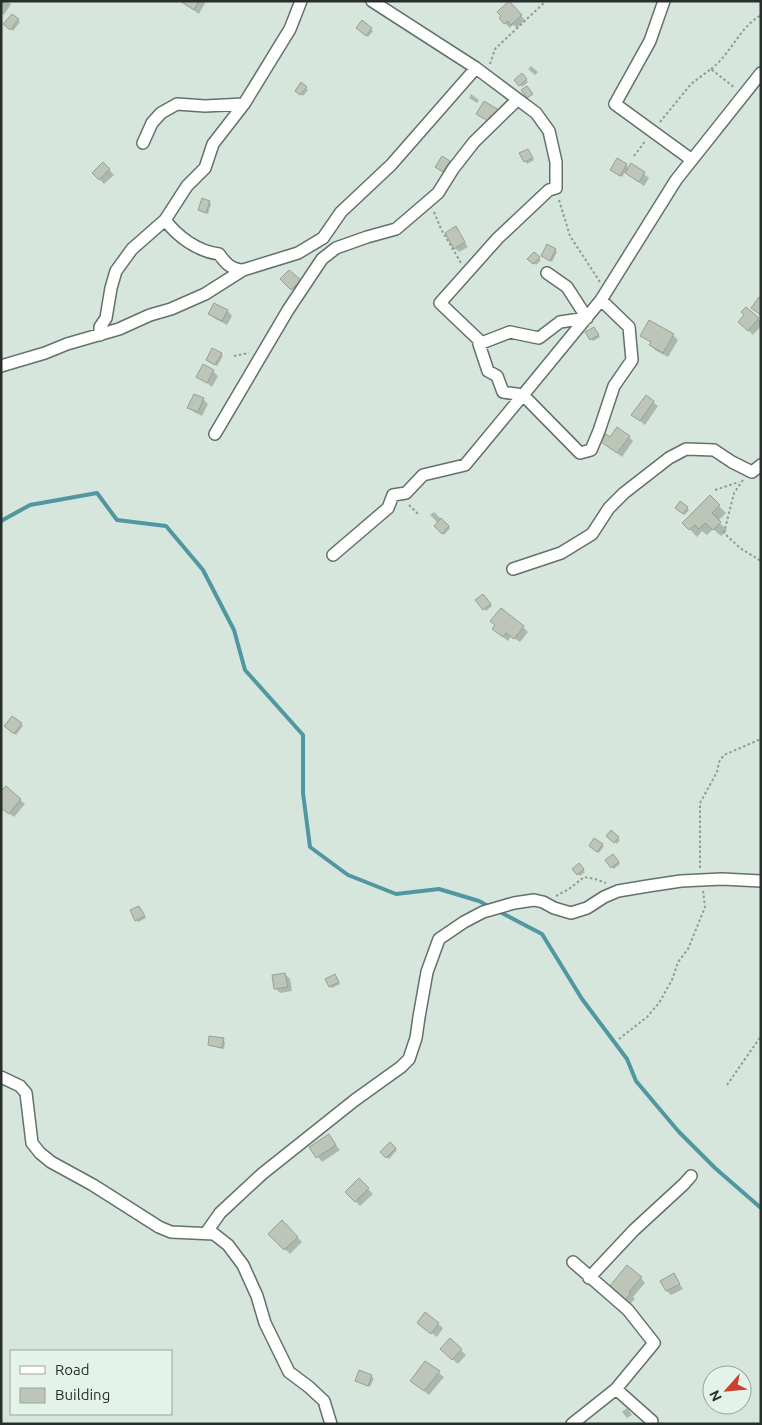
<svg xmlns="http://www.w3.org/2000/svg" width="762" height="1425" font-family="Ubuntu,sans-serif">
  <rect width="100%" height="100%" fill="#d6e6dc"/>
  <path fill="#0003" d="M1 1H7L11 4 4 15 1 13Z
    M206 1 199 14 182 2V1Z
    M509 3 525 20 517 28 513 25 510 28 501 19Z
    M12 15 20 22 13 31 5 24Z
    M363 22 373 31 368 37 358 28Z
    M531 66 538 72 535 75 528 69Z
    M522 75 528 82 522 87 516 80Z
    M301 84 308 90 303 96 296 90Z
    M471 94 479 100 477 103 469 98Z
    M528 150 534 160 527 164 521 154Z
    M449 162 451 164 445 173 438 168Z
    M103 163 114 175 104 184 93 173Z
    M626 165 629 169 632 165 649 178 644 186 625 172 622 177 613 172Z
    M209 202 211 204 208 214 199 210Z
    M455 228 468 247 459 252 455 248Z
    M555 250 557 252 552 262 544 257Z
    M534 253 541 260 536 265 529 259Z
    M289 271 304 286 297 293 282 279Z
    M214 304 228 311 232 316 227 325 214 318 209 313Z
    M746 308 761 321V326L753 335 740 322 746 315Z
    M595 331 600 337 593 341 587 333Z
    M673 335 678 340 668 357 655 350 651 345 652 343 642 336Z
    M221 354 223 356 217 366 207 360Z
    M213 371 218 376 212 387 198 376Z
    M646 396 658 406 645 425 633 415Z
    M203 399 208 404 202 416 194 412 189 407Z
    M629 437 633 441 622 457 607 446 610 439Z
    M710 497 726 513 718 521 727 530 721 536 713 529 707 535 702 531 697 537 684 523Z
    M687 508 689 510 685 515 678 510Z
    M434 512 450 528 444 535 436 526 438 523 430 515Z
    M483 595 492 606 486 611 477 600Z
    M523 627 528 632 520 642 511 636 508 641 498 633Z
    M21 724 23 726 16 735 8 728Z
    M20 800 25 804 14 817 1 807Z
    M611 832 620 840 617 844 608 836Z
    M602 845 604 846 599 853 592 848Z
    M615 858 620 864 614 869 612 867Z
    M579 865 585 872 580 876 574 869Z
    M139 907 146 918 138 922 131 911Z
    M285 974 290 979 292 991 280 993 276 989Z
    M335 975 340 984 332 988 330 986Z
    M223 1040 225 1042 224 1049 211 1046 209 1044Z
    M328 1135 340 1150 322 1162 311 1148Z
    M390 1143 397 1150 389 1159 382 1152Z
    M359 1180 373 1194 360 1206 347 1192Z
    M282 1222 302 1242 290 1254 270 1234Z
    M674 1275 683 1289 671 1295 667 1291Z
    M641 1278 645 1283 633 1297 635 1299 630 1304 615 1291Z
    M419 1323 438 1324 443 1328 437 1337Z
    M450 1340 466 1355 458 1364 442 1349Z
    M425 1362 444 1377 429 1395 416 1385Z
    M360 1372 374 1378 370 1387 357 1381Z
    M627 1408 632 1415 627 1418 622 1412Z"/>
  <g fill="none" stroke-linecap="round" stroke-linejoin="round">
    <path stroke="#5197a1" stroke-width="4" d="M1 521 30 505 97 493 117 520 166 526 203 570 234 630 245 670 303 735V793L310 847 348 875 396 894 439 889 479 901 490 907
      M498 911 542 934 582 999 627 1059 636 1081 679 1132 715 1168 761 1208"/>
  </g>
  <path fill="#bdc5b8" stroke="#98a093" d="M180 1H199L194 10Z
    M509 1 522 15 511 25 508 21 504 24 499 18 501 16 497 12Z
    M12 14 19 19 10 30 3 24Z
    M362 20 372 28 366 36 356 28Z
    M522 73 527 79 519 86 514 80Z
    M301 82 307 87 300 95 295 91Z
    M527 86 533 94 527 98 521 90Z
    M484 101 499 110 491 123 476 114Z
    M528 149 533 158 524 162 519 153Z
    M442 156 450 161 443 172 435 167Z
    M617 158 627 164 620 176 610 170Z
    M103 162 110 169 99 180 92 173Z
    M631 163 645 172 639 182 625 173Z
    M202 198 210 201 206 213 198 210Z
    M456 226 465 242 454 249 445 233Z
    M547 244 556 249 550 261 541 256Z
    M534 252 540 257 533 264 527 259Z
    M289 270 301 280 291 290 280 279Z
    M759 297 761 298V315L751 308Z
    M214 303 228 310 222 321 208 314Z
    M746 307 759 318 748 331 738 322 744 315 741 312Z
    M649 320 674 334 663 353 649 345 651 342 640 336Z
    M594 327 599 335 590 340 585 332Z
    M212 348 222 353 215 365 206 360Z
    M203 364 214 370 207 383 196 377Z
    M194 394 204 398 198 412 187 408Z
    M646 395 654 401 640 421 631 415Z
    M617 427 630 436 617 453 601 442 606 434 610 437Z
    M710 495 720 505 712 513 721 522 713 530 705 523 699 529 695 525 689 530 682 523Z
    M680 501 688 507 683 514 675 508Z
    M441 518 449 526 442 534 434 526Z
    M483 594 491 604 483 610 475 600Z
    M501 608 524 626 514 639 506 633 503 637 492 629 495 625 490 621Z
    M12 716 22 723 14 734 4 726Z
    M6 786 21 799 9 814 1 808V791Z
    M611 830 619 837 614 843 606 836Z
    M594 838 603 844 597 852 589 846Z
    M613 854 619 862 611 868 605 860Z
    M579 863 584 869 577 875 572 869Z
    M139 906 145 916 135 921 130 910Z
    M285 973 288 987 274 989 272 975Z
    M335 974 339 982 329 987 325 979Z
    M209 1036 224 1038 222 1048 208 1045Z
    M329 1134 336 1145 316 1158 309 1147Z
    M390 1142 396 1148 386 1158 380 1152Z
    M359 1178 369 1188 355 1202 345 1192Z
    M282 1220 298 1237 284 1250 268 1234Z
    M627 1265 642 1277 629 1292 631 1293 625 1300 609 1287Z
    M674 1273 680 1284 666 1291 660 1281Z
    M425 1312 439 1323 431 1334 417 1323Z
    M450 1338 462 1349 452 1360 440 1349Z
    M425 1361 440 1371 424 1391 410 1381Z
    M359 1370 372 1375 368 1386 355 1381Z"/>
  <g fill="none" stroke-linecap="round" stroke-linejoin="round">
    <defs>
      <path id="street" d="M372 1 476 68 536 113 549 131 556 162V188L549 190 498 238 440 303 482 343
        M664 1 650 41 615 104 692 160
        M143 143 152 123 161 113 177 104 205 106 244 104 290 29 301 1
        M165 220C178 237 197 251 219 254 226 264 231 269 243 270
        M601 300 676 180 761 73
        M100 335V327L106 318 111 288 116 271 132 249 165 220 187 186 205 168 213 144 244 104
        M1 366 45 353 67 344 119 329 150 315 171 309 205 294 243 270 298 253 323 238 341 212 391 165 476 68
        M215 434 288 310 322 259 336 248 367 237 396 229 438 193 453 169 474 142 517 100
        M333 555 388 508 393 495 406 493 423 475 465 465 523 395 580 453 591 450 599 431 614 386 632 360 629 327 601 300 523 395 503 392 497 376 488 371 479 344 510 332 539 338 560 322 587 318 567 287 547 273
        M513 569 561 553 592 534 609 508 624 493 669 458 686 449 714 450 732 462 752 472 761 465
        M1 1077 20 1086 26 1093 32 1143 40 1153 51 1162 93 1185 159 1227 171 1232 214 1234 228 1245 243 1265 257 1296 265 1323 289 1372 309 1387 324 1401 331 1424
        M206 1233 220 1213 262 1174 355 1100 401 1067 409 1059 416 1038 419 1017 427 972 439 939 464 922 483 912 514 903 534 900 543 902 554 908 571 913 587 908 604 897 618 891 648 886 681 881 722 879 761 881
        M589 1278 634 1230 684 1184 691 1176
        M616 1389 652 1421
        M572 1424 616 1389 654 1343 628 1310 573 1262"/>
    </defs>
    <use href="#street" stroke="#637169" stroke-width="14"/>
    <path stroke="#8f9b93" stroke-width="2" stroke-dasharray="2.5 2.5" stroke-linecap="butt" d="M490 64 495 49 546 1
      M711 69C732 53 737 30 761 15
      M660 122 691 84 711 69 735 88
      M634 156 646 140
      M559 200 570 236 600 282
      M434 212 441 229 461 263
      M234 356 249 353
      M743 480 734 493 724 533 740 548 761 561
      M715 490 739 482
      M409 505 418 514
      M700 868V803L717 772 719 762 724 755 761 739
      M556 896 569 889 584 877 595 879 606 883
      M619 1039 647 1017 659 1003 672 980 678 962 688 949 705 907 703 890
      M727 1085 761 1036"/>
    <use href="#street" stroke="#fff" stroke-width="11"/>
  </g>
  <rect width="762" height="1425" fill="none" stroke="#282e2b" stroke-width="5"/>
  <rect x="10" y="1350" width="162" height="65" fill="#e4f3ea" stroke="#99a49e"/>
  <rect x="20" y="1366" width="25" height="8" fill="#ffffff" stroke="#99a49e"/>
  <text x="55" y="1375" font-size="15" fill="#282e2b">Road</text>
  <rect x="20" y="1388" width="25" height="15" fill="#bdc5b8" stroke="#99a49e"/>
  <text x="55" y="1400" font-size="15" fill="#282e2b">Building</text>
  <g transform="translate(727 1390) rotate(243)"><circle r="24" fill="#e4f3ea" stroke="#99a49e"/>
  <path d="M0-4L9 19L0 12L-9 19Z" fill="#cd412b"/>
  <text y="-8" font-size="14" font-weight="bold" text-anchor="middle" fill="#282e2b">N</text>
  </g>
</svg>
